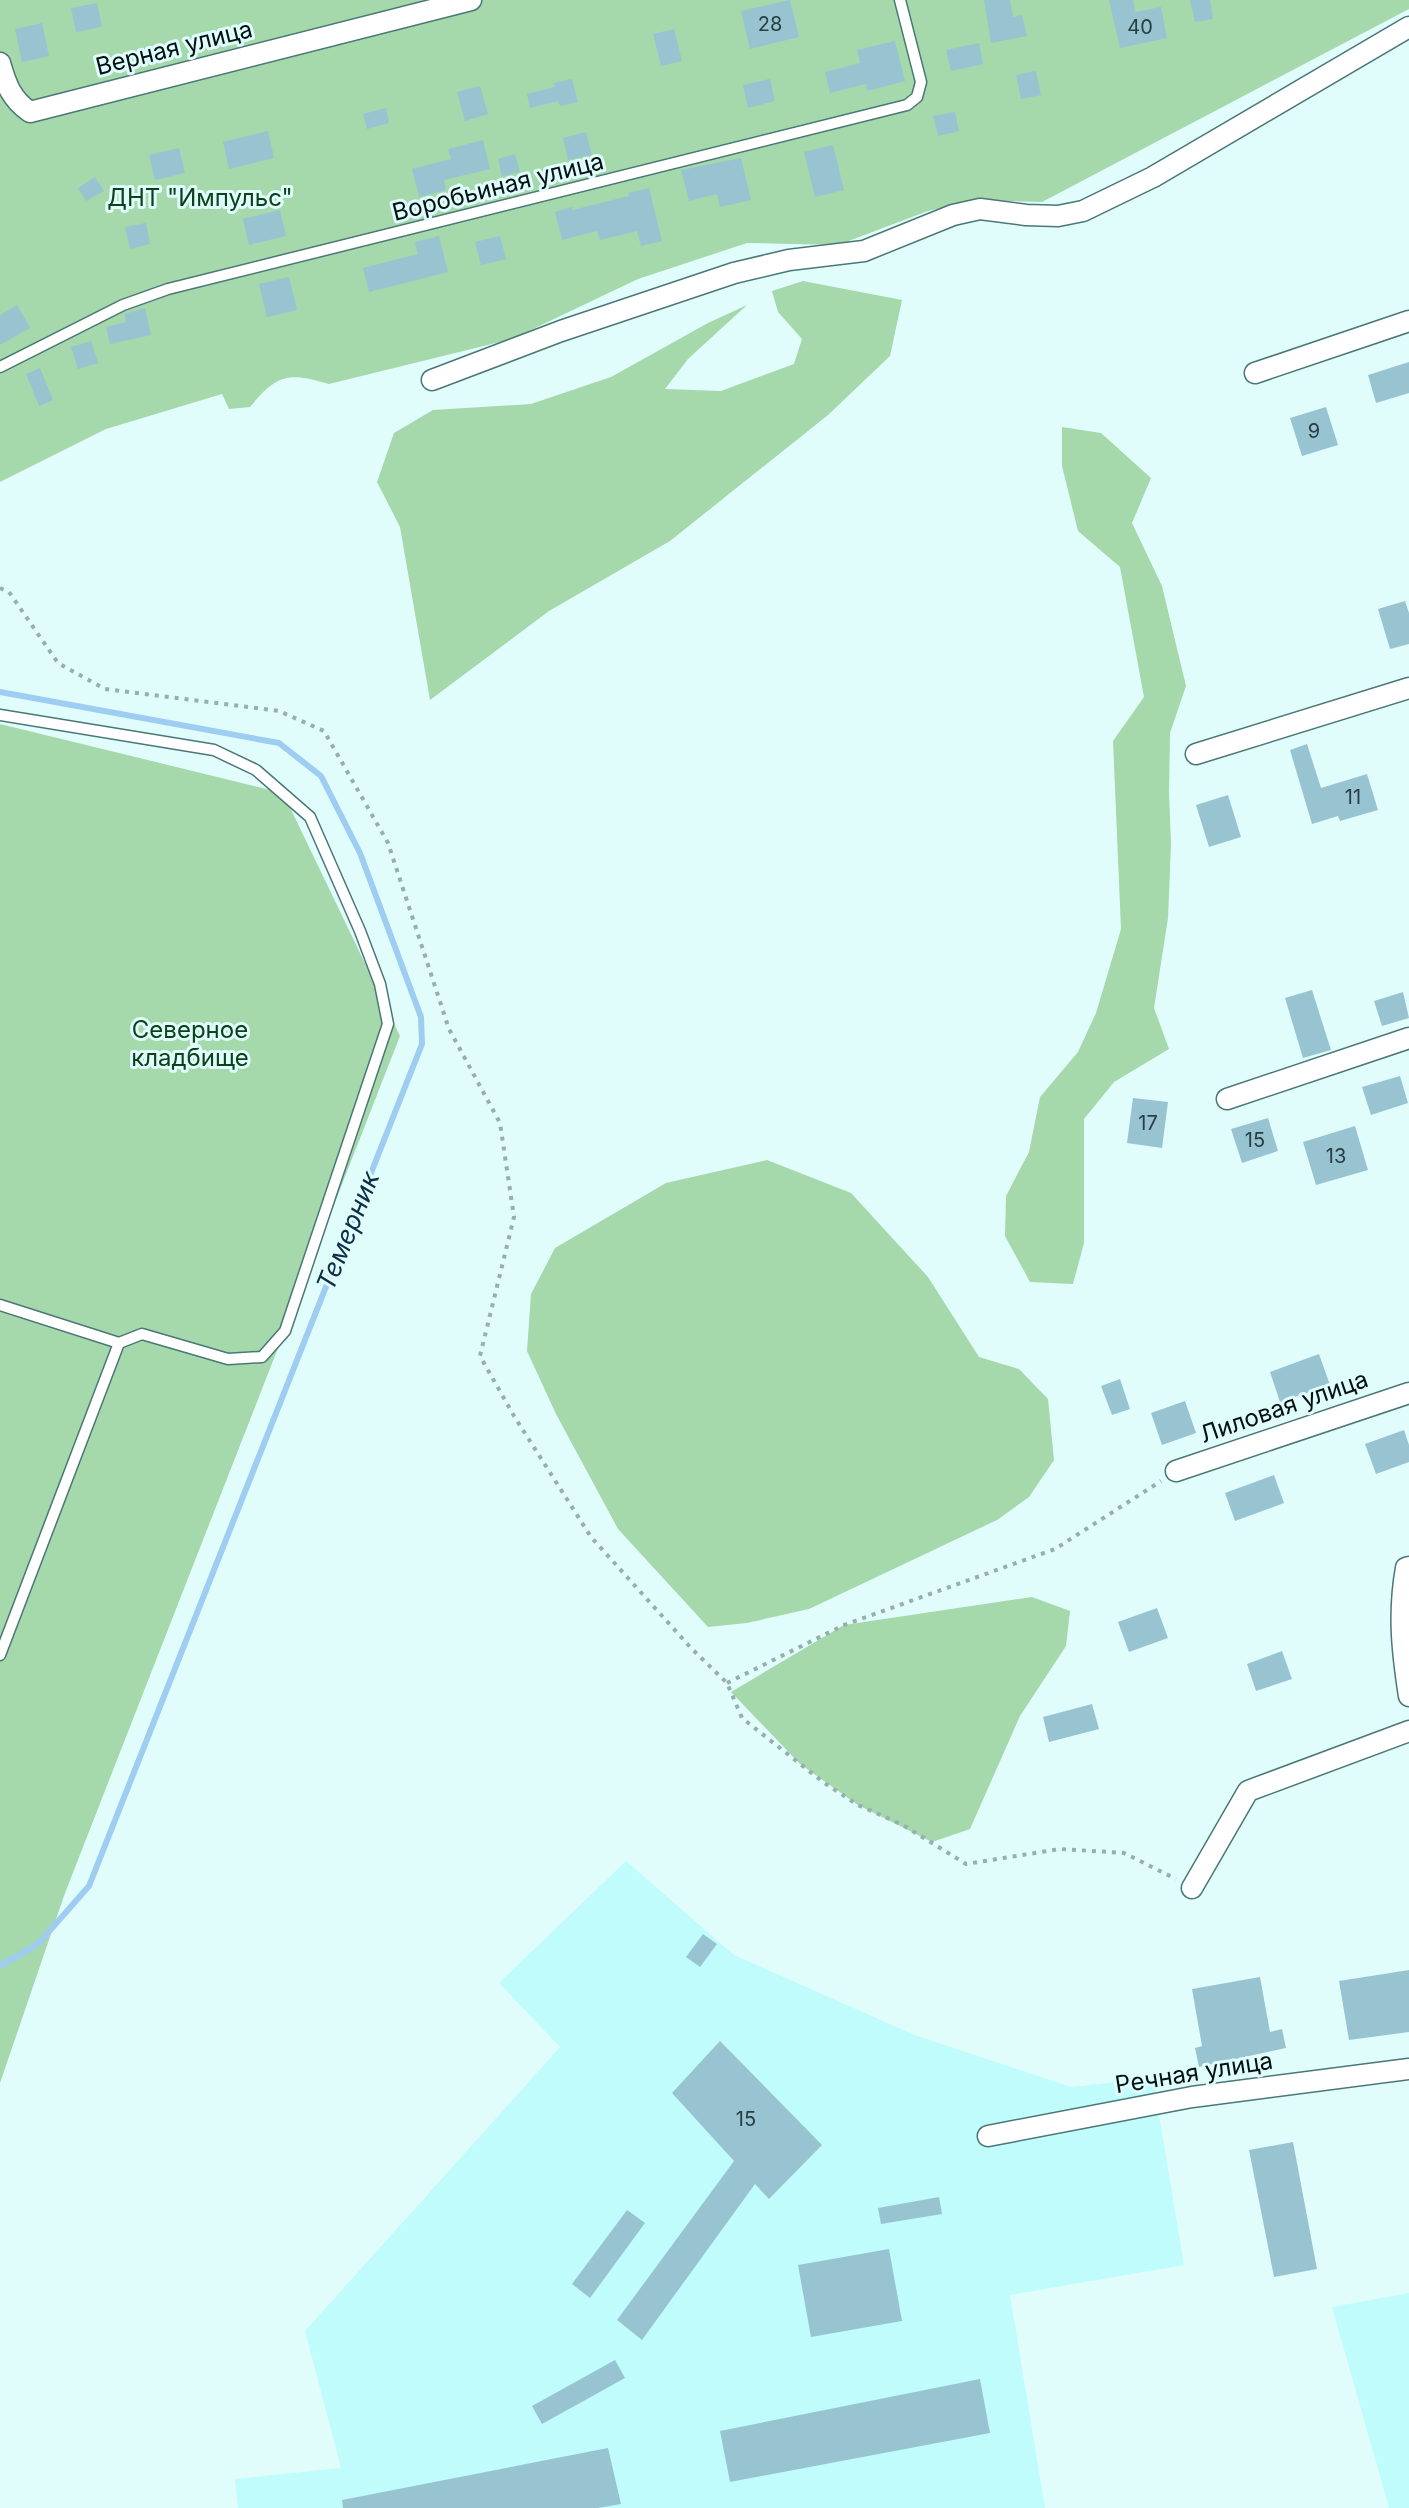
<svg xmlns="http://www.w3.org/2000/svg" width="1409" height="2508" font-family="Inter,sans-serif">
  <rect width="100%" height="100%" fill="#e0fdfc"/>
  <path fill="#c0fcfb" d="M626 1861 734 1955 917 2036 1071 2087 1153 2078 1184 2265 1010 2295 1045 2508H238L235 2479 341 2468 305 2331 560 2047 499 1983Z
    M1409 2293V2508H1389L1332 2307Z"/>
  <path fill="#a5d8aa" d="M0 0H1409V9L1042 202 976 200 928 211 838 245 747 243 638 279 512 339 329 384C288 372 277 374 250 407L229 409 222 394 106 429 0 482Z
    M803 281 902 300 890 356 828 415 670 541 549 611 430 700 400 527 377 482 394 433 433 410 531 404 611 377 708 323 747 305 688 359 665 389 721 391 794 364 802 339 778 312 772 291Z
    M1062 427 1101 433 1151 478 1132 523 1162 586 1186 686 1170 733 1169 792 1171 844 1168 918 1154 1008 1169 1049 1114 1082 1084 1119V1243L1073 1284 1030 1282 1005 1236 1006 1196 1029 1152 1040 1097 1078 1052 1096 1013 1121 929 1113 741 1144 697 1120 567 1078 531 1062 466Z
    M0 724 283 793 400 1036 65 1893 0 2083Z
    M767 1160 851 1193 928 1277 979 1357 1019 1369 1048 1399 1054 1460 1029 1497 997 1520 809 1609 747 1623 708 1627 618 1529 556 1414 527 1351 531 1294 555 1248 666 1183Z
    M1032 1597 1070 1611 1066 1646 1020 1716 970 1829 932 1842 858 1805 800 1764 731 1692 844 1625Z"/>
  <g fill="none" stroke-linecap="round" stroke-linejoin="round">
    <path stroke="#9ecdf1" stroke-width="6" d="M0 692 279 743 321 776 360 853 421 1017 422 1044 89 1886 38 1944 0 1966"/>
  </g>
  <path fill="#98c4d1" d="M790 0 799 37 750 49 741 11Z
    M984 0H1010L1013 17 1022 15 1027 36 991 43Z
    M1109 0H1133L1135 12 1161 7 1167 38 1120 48Z
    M1190 0H1210L1213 19 1195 22Z
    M97 3 102 27 76 32 71 8Z
    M42 23 49 56 22 62 15 29Z
    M674 29 682 61 661 66 653 34Z
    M895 41 905 81 867 91 866 84 830 93 825 72 860 63 857 50Z
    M979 43 983 64 951 71 946 50Z
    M1036 71 1041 95 1021 99 1016 75Z
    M572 79 578 102 560 106 558 101 530 108 527 94 555 87 554 83Z
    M770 79 775 101 748 108 743 85Z
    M480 86 488 114 465 121 457 92Z
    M386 108 389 123 367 129 363 114Z
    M955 112 959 131 938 136 933 116Z
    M268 131 274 158 229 169 223 142Z
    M586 132 592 155 568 160 563 138Z
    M483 140 490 169 444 180 446 190 419 197 412 169 451 159 448 149Z
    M833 145 844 190 815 197 804 152Z
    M179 148 185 173 155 180 149 155Z
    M515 154 520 172 502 176 498 159Z
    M741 158 751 200 720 207 717 194 689 201 681 170Z
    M95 177 104 191 86 201 78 188Z
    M649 188 662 241 641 246 637 231 600 240 597 231 562 240 555 212 572 207 573 210 629 196 628 193Z
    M280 210 286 236 249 245 243 219Z
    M146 223 150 244 130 249 125 227Z
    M439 236 448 272 369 292 363 268 418 254 415 242Z
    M500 236 506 259 481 265 475 242Z
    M289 277 297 310 267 317 259 284Z
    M17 305 30 328 0 345V315Z
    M145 308 151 335 110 344 106 327 126 322 124 314Z
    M91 341 98 363 78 369 71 347Z
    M1409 362V393L1376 403 1368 375Z
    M40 368 53 400 39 406 26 374Z
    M1326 407 1338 445 1302 456 1290 418Z
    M1405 601 1409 613V644L1390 649 1378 609Z
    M1307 744 1321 788 1367 774 1378 810 1340 821 1338 816 1312 824 1290 750Z
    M1228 795 1241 837 1209 847 1196 805Z
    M1312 990 1331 1050 1303 1058 1285 998Z
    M1403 992 1409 1018 1382 1026 1374 1001Z
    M1400 1076 1408 1103 1371 1115 1362 1087Z
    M1133 1098 1168 1102 1162 1148 1127 1143Z
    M1268 1118 1278 1151 1242 1163 1231 1129Z
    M1355 1126 1368 1170 1316 1185 1303 1142Z
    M1319 1354 1330 1385 1280 1402 1270 1372Z
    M1120 1379 1130 1409 1112 1415 1101 1386Z
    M1185 1401 1196 1433 1162 1445 1151 1413Z
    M1404 1430 1409 1445V1462L1376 1474 1365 1444Z
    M1274 1475 1284 1503 1235 1521 1225 1493Z
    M1157 1608 1168 1638 1129 1652 1118 1622Z
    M1282 1651 1292 1679 1256 1691 1247 1664Z
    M1092 1704 1099 1729 1049 1742 1043 1717Z
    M703 1934 717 1944 700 1967 686 1957Z
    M1409 1970V2032L1349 2040 1339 1981Z
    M1260 1977 1270 2032 1282 2029 1286 2048 1199 2067 1195 2048 1202 2046 1192 1989Z
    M720 2041 822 2145 769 2199 755 2184 642 2340 617 2320 734 2161 672 2093Z
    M1293 2142 1317 2269 1274 2277 1249 2150Z
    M939 2197 942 2214 881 2224 878 2208Z
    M627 2210 645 2223 590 2298 572 2284Z
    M889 2249 902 2321 811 2337 798 2265Z
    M615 2360 625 2378 542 2424 532 2406Z
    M980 2379 990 2433 730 2482 720 2431Z
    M608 2448 621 2504 598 2508H343L342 2500Z"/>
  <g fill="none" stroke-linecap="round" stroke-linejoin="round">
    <defs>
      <path id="service" d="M0 367 123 305 168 289 907 105 917 97 921 82 900 0
        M0 715 214 750 256 770 310 817 360 931 380 984 388 1024 285 1331 262 1357 228 1359 142 1334 119 1343
        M0 1305 119 1343 0 1655"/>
      <path id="minor" d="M0 63C6 84 11 99 30 112L471 0
        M1255 373 1409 321
        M432 380 561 331 734 273 789 260 864 251 953 215 980 209 1026 215 1058 216 1083 211 1153 177 1409 27
        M1196 754 1409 688
        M1227 1099 1409 1038
        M1176 1471 1409 1393
        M1409 1567 1406 1568C1398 1613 1402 1651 1409 1696
        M1192 1888 1248 1791 1409 1731
        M988 2136 1192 2097 1409 2069"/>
    </defs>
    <use href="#service" stroke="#4a7777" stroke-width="13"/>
    <use href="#minor" stroke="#4a7777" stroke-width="23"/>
    <path stroke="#96afae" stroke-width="4" stroke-dasharray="4 6" stroke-linecap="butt" d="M0 588 9 592 58 663 105 689 279 711 324 731 388 843 449 1029 500 1123 514 1217 480 1356 514 1416 591 1537 691 1648 727 1683 742 1718 823 1782 858 1805 903 1825 966 1864 1060 1849 1124 1853 1176 1879
      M727 1683 844 1625 1055 1549 1161 1481"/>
    <use href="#service" stroke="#fff" stroke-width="10"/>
    <use href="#minor" stroke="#fff" stroke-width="20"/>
  </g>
  <g text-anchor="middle" stroke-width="6" stroke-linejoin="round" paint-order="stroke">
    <g font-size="20" fill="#283e42">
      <text x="770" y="31">28</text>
      <text x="1140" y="34">40</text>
      <text x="1314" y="438">9</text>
      <text x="1353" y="804">11</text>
      <text x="1148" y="1130">17</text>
      <text x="1255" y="1147">15</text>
      <text x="1336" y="1163">13</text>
      <text x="746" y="2126">15</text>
    </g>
    <g font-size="24" fill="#021212" stroke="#e0fdfc">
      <text transform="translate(174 48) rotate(-14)" y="8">Верная улица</text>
      <text transform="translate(498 187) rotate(-14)" y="8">Воробьиная улица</text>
      <text transform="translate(1284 1407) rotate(-19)" y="8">Лиловая улица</text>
      <text transform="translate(1194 2073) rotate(-9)" y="8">Речная улица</text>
    </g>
    <g font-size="24" fill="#0a4219" stroke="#e0fdfc">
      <text x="200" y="206">ДНТ "Импульс"</text>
      <text x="190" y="1038">Северное<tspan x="190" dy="28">кладбище</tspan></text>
    </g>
    <g font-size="26" font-style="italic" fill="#0a2f46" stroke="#e0fdfc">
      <text transform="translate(348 1231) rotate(-68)" y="9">Темерник</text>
    </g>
  </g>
</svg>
